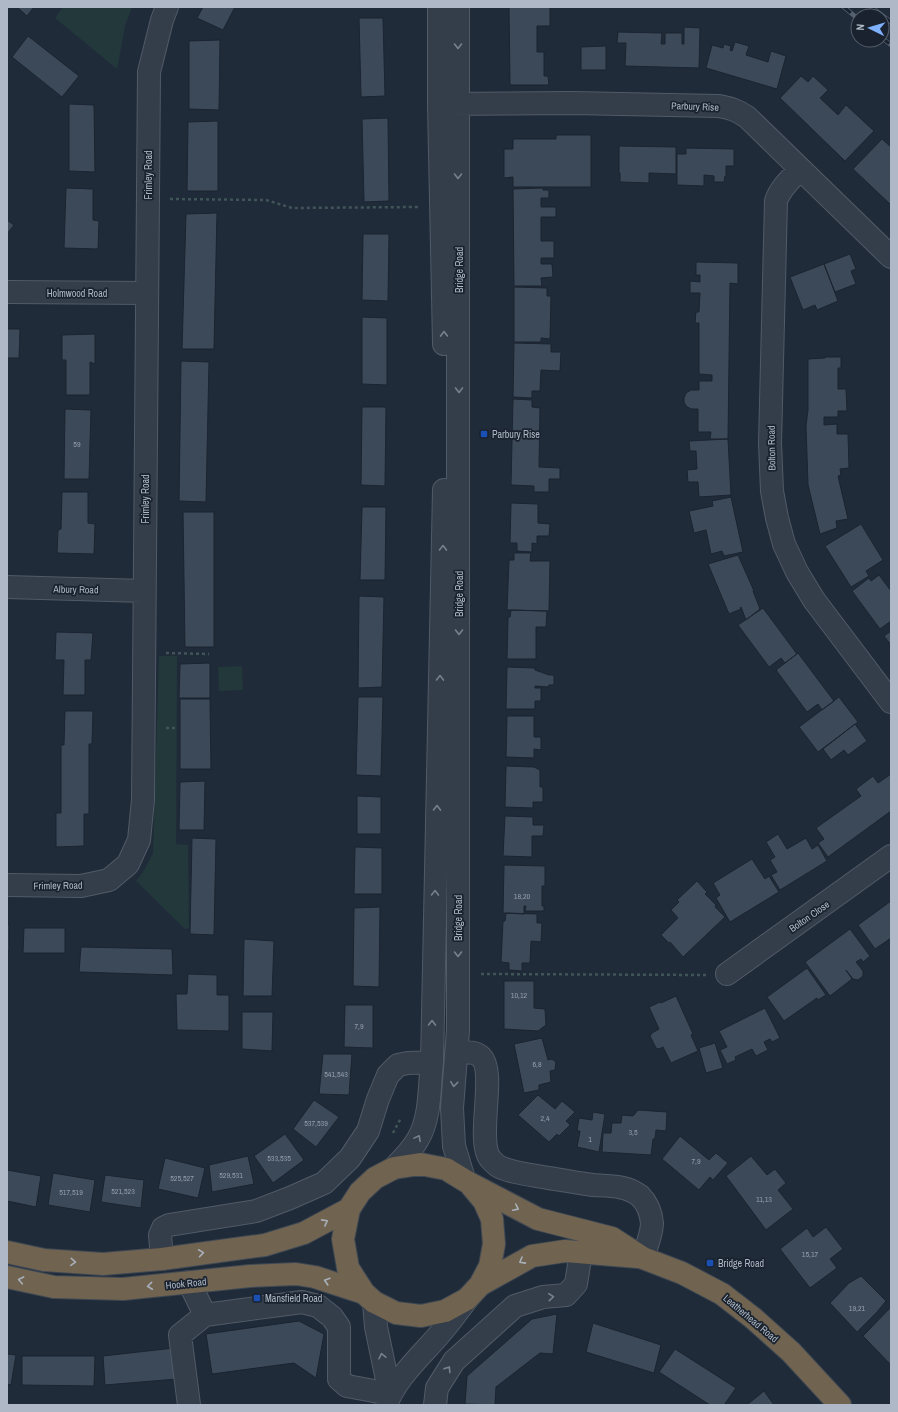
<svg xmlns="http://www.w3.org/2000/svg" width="898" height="1412" font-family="'Archivo Narrow',sans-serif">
  <rect width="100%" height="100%" fill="#202b39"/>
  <path fill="#22383b" d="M63 7H132L125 26 117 69 55 18Z
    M159 656H177L176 844 188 845 189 928 185 929 136 881 143 872 153 853Z
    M242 666 243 690 219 691 218 667Z"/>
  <path fill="#3c4959" stroke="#1b2430" d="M17 7H34L27 16Z
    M203 7H235L223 30 197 18Z
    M509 7H550V26H537V52H544V76H548L549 85H510Z
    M359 18H383L385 96 361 97Z
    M684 27 700 28 699 68 625 66 626 43H617L618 32 662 33 661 44H665V33H682V44H684Z
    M28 36 79 76 62 97 12 57Z
    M220 40 219 110 189 109V41Z
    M735 42 749 46 746 55 768 62 771 51 786 56 777 89 706 68 712 45 723 48 724 44 731 46 730 50 732 51Z
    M606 46V70H581V47Z
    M801 76 808 82 813 76 828 90 820 98 838 115 846 105 874 131 845 161 780 98Z
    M69 104 94 105 95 172 69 171Z
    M388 118 389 201 364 202 362 119Z
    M218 121V191H187L188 122Z
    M556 135H591V187H513V177L504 178V149H513V139H556Z
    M882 139 891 147V205L853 169Z
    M619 146 676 147V174L649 173V183L620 182V173H619Z
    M686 148 734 149V166H726V176H725L724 182H714V176L704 175V186L677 185V154H686Z
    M66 188 93 189V220L99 221 98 249 64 248Z
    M543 188V190H549V198H541V207H556V217H541V241H554V258H541V264H552L553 277 541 278 542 286H514L513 189Z
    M217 213 214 349H182L186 214Z
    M7 220 14 225 7 234Z
    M363 234H389L388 301 362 300Z
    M850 254 856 269 851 271 856 284 835 292 824 264Z
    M696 262 738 263V284L730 283 728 439H710L711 432H698V409H691L686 406 684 402V398L686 393 691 390H699V381H712V375L699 374V323H695L696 312H699L700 293H690V281L700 282V275H696Z
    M824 264 838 301 817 310 815 305 803 310 790 277Z
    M514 287 547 288V296H551L550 339 541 338V342H514Z
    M362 317 387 318V385L362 384Z
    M7 329H20L19 358H7Z
    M95 334V364L90 362V395H66V360H62V335Z
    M514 343 551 344V352H561L560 371 541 370 540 391H532V398L513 397Z
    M825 357H841V368H838V389H846L847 411H838V417H824V425L837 424V434H848L849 468 840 469 841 475 838 476 848 519 836 521 837 528 820 534 808 485 806 426 808 410V359L825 358Z
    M181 361 209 362 206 502 179 501Z
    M513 399 532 400V407L540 408 539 467 560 468V479H549V492H534V486L511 485Z
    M362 407H386L385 486 361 485Z
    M65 409 91 410 89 479H64Z
    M728 439 731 495 699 497 698 482H688L687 470 697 469 696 451H690L689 441Z
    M62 492H88V523L95 524 94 554 57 553 58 530 61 529Z
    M731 497 743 552 724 556 722 551 711 554 706 530 694 533 689 511 713 506 712 501Z
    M511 503 538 504V523L550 524 549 536H537V544L532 543V552L517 551V543H510Z
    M362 507H386L385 580H360Z
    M183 512H214V647H185Z
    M861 524 883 560 866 571 869 576 851 587 825 546Z
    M514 553H531L530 561H550L549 611 507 610 509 560H514Z
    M738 555 754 591H753L760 609 746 620 741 607 740 608 741 609 729 614 708 564Z
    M879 575 891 591V621L880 629 852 591 869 578 871 581Z
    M359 596 384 597 382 687 358 688Z
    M763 608 797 654 785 663 781 658 769 667 738 625Z
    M511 610 547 611 546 627H536V659H507L508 617H510Z
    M891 631V645L884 636Z
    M56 632 93 633 91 660H85V695H63L64 660H55Z
    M798 653 834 701 822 710 818 704 807 712 776 670Z
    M210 663V698H179L180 664Z
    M507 667 535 668V670L549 675H554V685H549L548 687 535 686V688H541V701H535V709H506Z
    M358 697H383L381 776 356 775Z
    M839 697 858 722 818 752 799 727Z
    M180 699H210L211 769H180Z
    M65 711H93L92 744H89V814H84V846L56 847V813H61V745H64Z
    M507 716H534V737H541V750L534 749V758L506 757Z
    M855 724 867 741 848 755 844 750 831 760 823 749Z
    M506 766 534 767 540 770V787H543V802H533V808L505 807Z
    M891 774V811L828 857 818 843 824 839 816 828 861 796 856 789 873 776 878 783Z
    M205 781 204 830H179L180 782Z
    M357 796 381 797V834H357Z
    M505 816 533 817V825H544L543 836H532V857L503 856Z
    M778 834 787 849 806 838 812 849 818 845 827 861 780 890 771 875 777 872 770 860 775 857 766 842Z
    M192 838 216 839 214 935 190 934Z
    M355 847 382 848V894H354Z
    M752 859 765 879 769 876 779 892 730 922 716 898 720 895 713 883Z
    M504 865 545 866V886H542V906H544V911H525L526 906H524V914L503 913Z
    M697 881 707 892 705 894 716 905 715 907 725 917 683 957 670 942 669 943 661 935 678 918 671 910 679 902 677 900Z
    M891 901V938L875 949 858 925Z
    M380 907 379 987 353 986 354 908Z
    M506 913 537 914V923H542L541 942 531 941 530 963H522V971L509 970V963L501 962 503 921H505Z
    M7 924 9 925V951H7Z
    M24 928H65V953H23Z
    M850 929 870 956 863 962 861 959 856 962 863 971V976L858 980 853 979 846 970 852 979 830 996 805 962Z
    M244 939 274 941 272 996H243Z
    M81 947 172 949 173 975 79 972Z
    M807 968 826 995 818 1000 817 998 784 1021 767 997Z
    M188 974 217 975V995H229V1031L177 1030 176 994H187Z
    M504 981H534V1008L545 1009 546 1025 538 1031 504 1029Z
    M676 996 693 1034 691 1035 698 1051 671 1063 663 1047 659 1049 656 1048 650 1036 652 1033 659 1029 649 1007 660 1002 661 1003Z
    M345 1005H373V1048L344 1047Z
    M765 1008 780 1038 772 1042 770 1039 764 1042 768 1050 756 1056 752 1049 735 1057 736 1060 727 1064 720 1050 727 1047 719 1031Z
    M242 1012H273L272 1051 242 1049Z
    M542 1038 548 1060 552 1059 556 1062 555 1070 550 1071 551 1082 539 1085V1090L524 1093 514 1044Z
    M715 1043 723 1068 706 1073 699 1048Z
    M323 1054H352L349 1095 319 1094Z
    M538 1095 555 1109 562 1101 575 1112 566 1121 570 1125 559 1136 557 1134 549 1142 518 1115Z
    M314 1100 339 1117 316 1147 293 1129Z
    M638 1110 667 1112 666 1131 656 1130 655 1139H653L651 1155 602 1152 603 1133H611L612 1123H621L622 1115 633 1116Z
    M593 1112 605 1114 599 1152 577 1147 580 1131H577L579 1118 592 1120Z
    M285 1134 304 1160 273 1183 254 1156Z
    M680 1136 709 1160 716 1153 728 1163 713 1180 710 1177 699 1190 662 1159Z
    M248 1156 254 1184 212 1192 209 1165Z
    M751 1156 767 1175 775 1169 786 1183 778 1190 793 1209 766 1230 726 1176Z
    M165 1158 205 1168 198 1198 158 1189Z
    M7 1170 41 1176 36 1207 7 1201Z
    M53 1173 95 1180 90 1212 48 1205Z
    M105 1175 144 1180 141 1208 101 1202Z
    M826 1227 843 1249 830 1259 837 1268 810 1288 780 1249 807 1228 813 1237Z
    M861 1276 886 1301 877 1312 857 1332 830 1303 849 1283Z
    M891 1307V1365L863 1336Z
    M557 1314 553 1354 540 1353 496 1387 495 1405 465 1404 467 1376 532 1319Z
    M299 1321 324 1334 316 1378 294 1363 212 1374 206 1334Z
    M593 1323 661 1345 654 1373 586 1352Z
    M174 1348 177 1379 105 1385 103 1356Z
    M675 1349 736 1388 724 1405H710L659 1372Z
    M7 1354 16 1355 11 1385 7 1384Z
    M22 1356H95L94 1386 22 1385Z
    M764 1391 774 1405H748V1404Z"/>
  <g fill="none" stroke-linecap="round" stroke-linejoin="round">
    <defs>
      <path id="minor" d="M439 7V104L444 344
        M458 7V1030L452 1108 454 1146 464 1179
        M444 104 572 103 719 106C730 108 737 110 747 117L891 257
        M800 169C791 179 780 188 776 201L770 443 772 491 777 518 784 544 797 572 814 600 891 702
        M7 292 147 293
        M7 587 144 591
        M7 885 81 886 109 880 128 864 139 840 143 800 149 72 162 20 167 7
        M727 974 891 856
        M457 1052C465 1052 475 1051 481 1057 496 1071 478 1132 488 1155 489 1158 495 1164 498 1166 510 1173 534 1175 548 1178 563 1180 578 1183 593 1185 608 1186 627 1185 640 1196 647 1203 651 1212 652 1223 652 1234 646 1247 643 1258
        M394 1168C403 1159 412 1150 418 1139 431 1117 429 1087 432 1062L444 490
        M162 1259 160 1235 163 1228 169 1225 256 1211 290 1198 324 1183 350 1158 368 1131 378 1099 388 1075 398 1065 408 1063 432 1062
        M189 1282 205 1315 302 1302 318 1306 332 1317 339 1327V1379L347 1386 390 1394
        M374 1302 376 1327 390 1394
        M189 1405 180 1335 205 1315
        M386 1405C396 1378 420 1357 438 1336 449 1324 458 1311 467 1299
        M435 1405 437 1388 454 1361 515 1306 543 1297 566 1295 576 1284 581 1252"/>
      <path id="highway" d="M469 1183 484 1201 492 1219 494 1244 490 1266 480 1285 467 1299 445 1311 421 1316 396 1313 374 1302 364 1293 348 1268 343 1239 349 1209 360 1192 375 1178 394 1168 420 1164 446 1169 469 1183 538 1219 612 1238 643 1258 682 1273 722 1294 753 1318 791 1352 840 1405
        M7 1252 44 1260 103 1264 162 1259 265 1245 304 1233 349 1209
        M7 1277 54 1287 123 1289 250 1276 296 1274 315 1277 364 1293
        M480 1285 532 1256 565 1251 638 1257"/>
    </defs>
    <use href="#minor" stroke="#515b67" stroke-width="24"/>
    <use href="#highway" stroke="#3e4854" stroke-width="24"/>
    <path stroke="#405558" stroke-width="2.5" stroke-dasharray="3 3" stroke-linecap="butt" d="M170 199 266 200 292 208 418 207
      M166 653 209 654
      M166 728H177
      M481 974 706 975
      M393 1133 401 1118"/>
    <use href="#minor" stroke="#343d4a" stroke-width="22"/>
    <use href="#highway" stroke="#706350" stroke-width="22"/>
    <defs>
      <path id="rail" d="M844 7 858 19
        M871 7 891 22
        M882 38 891 45"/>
    </defs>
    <use href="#rail" stroke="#556171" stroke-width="4.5"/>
    <use href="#rail" stroke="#19222e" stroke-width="3" stroke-dasharray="9" stroke-linecap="butt"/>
  </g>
  <defs><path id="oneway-chevron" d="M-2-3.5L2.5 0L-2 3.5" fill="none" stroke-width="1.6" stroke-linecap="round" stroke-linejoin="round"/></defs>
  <g stroke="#77818e">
    <use href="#oneway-chevron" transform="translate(458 46) rotate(90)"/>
    <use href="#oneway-chevron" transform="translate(458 176) rotate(90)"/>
    <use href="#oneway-chevron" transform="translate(444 334) rotate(-91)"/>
    <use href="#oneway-chevron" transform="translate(459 390) rotate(90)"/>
    <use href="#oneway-chevron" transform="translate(443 548) rotate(-89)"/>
    <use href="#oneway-chevron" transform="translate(459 632) rotate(90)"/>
    <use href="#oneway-chevron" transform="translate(440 678) rotate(-89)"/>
    <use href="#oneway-chevron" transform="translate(437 808) rotate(-89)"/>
    <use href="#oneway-chevron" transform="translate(435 893) rotate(-89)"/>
    <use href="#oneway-chevron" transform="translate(458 954) rotate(90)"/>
    <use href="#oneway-chevron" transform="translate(432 1023) rotate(-89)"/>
    <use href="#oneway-chevron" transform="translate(454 1084) rotate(96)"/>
    <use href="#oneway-chevron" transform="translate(418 1138) rotate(-62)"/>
    <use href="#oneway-chevron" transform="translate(551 1297) rotate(-5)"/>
    <use href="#oneway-chevron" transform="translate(382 1356) rotate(-103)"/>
    <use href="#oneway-chevron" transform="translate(448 1369) rotate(-58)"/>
  </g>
  <g stroke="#a8b0ba">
    <use href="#oneway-chevron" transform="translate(516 1208) rotate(27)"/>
    <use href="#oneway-chevron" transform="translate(325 1222) rotate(-28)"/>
    <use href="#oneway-chevron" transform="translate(201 1253) rotate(-8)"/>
    <use href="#oneway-chevron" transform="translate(522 1261) rotate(151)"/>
    <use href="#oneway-chevron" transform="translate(73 1262) rotate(4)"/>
    <use href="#oneway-chevron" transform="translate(21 1280) rotate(-169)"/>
    <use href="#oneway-chevron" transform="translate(327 1281) rotate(-163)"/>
    <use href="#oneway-chevron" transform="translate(150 1286) rotate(174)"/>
  </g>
  <g fill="#1a4fb4" stroke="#19222e" stroke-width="1.5">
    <rect x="480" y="430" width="8" height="8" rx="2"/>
    <rect x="706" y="1259" width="8" height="8" rx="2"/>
    <rect x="253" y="1294" width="8" height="8" rx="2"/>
  </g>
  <g text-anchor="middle" stroke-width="3.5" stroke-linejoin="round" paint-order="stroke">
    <g font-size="8" fill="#929cab">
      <text x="77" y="447">59</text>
      <text x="522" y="899">18,20</text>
      <text x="519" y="998">10,12</text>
      <text x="359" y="1029">7,9</text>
      <text x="537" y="1067">6,8</text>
      <text x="336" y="1077">541,543</text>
      <text x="545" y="1121">2,4</text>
      <text x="316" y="1126">537,539</text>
      <text x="633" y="1135">3,5</text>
      <text x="590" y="1142">1</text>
      <text x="279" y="1161">533,535</text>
      <text x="696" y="1164">7,9</text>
      <text x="231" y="1178">529,531</text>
      <text x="182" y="1181">525,527</text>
      <text x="123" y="1194">521,523</text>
      <text x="71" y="1195">517,519</text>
      <text x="764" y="1202">11,13</text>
      <text x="810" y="1257">15,17</text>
      <text x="857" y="1311">19,21</text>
    </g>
    <g font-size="10" fill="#aeb8c6" stroke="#19222e">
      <text transform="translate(695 106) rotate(2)" y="4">Parbury Rise</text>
      <text transform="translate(148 175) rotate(-90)" y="4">Frimley Road</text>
      <text transform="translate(459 270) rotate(-90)" y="4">Bridge Road</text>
      <text x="77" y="297">Holmwood Road</text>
      <text transform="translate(771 448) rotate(-91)" y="4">Bolton Road</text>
      <text transform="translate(145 499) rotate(-90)" y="4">Frimley Road</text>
      <text transform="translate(76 589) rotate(1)" y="4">Albury Road</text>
      <text transform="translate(459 594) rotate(-90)" y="4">Bridge Road</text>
      <text transform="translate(58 885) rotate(-1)" y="4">Frimley Road</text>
      <text transform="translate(809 916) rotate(-35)" y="4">Bolton Close</text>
      <text transform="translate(458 918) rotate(-90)" y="4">Bridge Road</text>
      <text transform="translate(186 1283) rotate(-6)" y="4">Hook Road</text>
      <text transform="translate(751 1318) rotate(40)" y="4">Leatherhead Road</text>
    </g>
    <g font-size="10" fill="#aeb8c6" stroke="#19222e" text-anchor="start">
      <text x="492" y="438">Parbury Rise</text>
      <text x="718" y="1267">Bridge Road</text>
      <text x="265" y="1302">Mansfield Road</text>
    </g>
  </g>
  <rect width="898" height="1412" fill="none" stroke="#aeb8c6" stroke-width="16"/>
  <g transform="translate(870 28) rotate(275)"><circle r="19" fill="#19222e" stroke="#555e6b"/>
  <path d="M0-3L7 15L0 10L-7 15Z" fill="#7eb0fc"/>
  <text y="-6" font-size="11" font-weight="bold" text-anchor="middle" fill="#aeb8c6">N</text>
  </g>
</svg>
